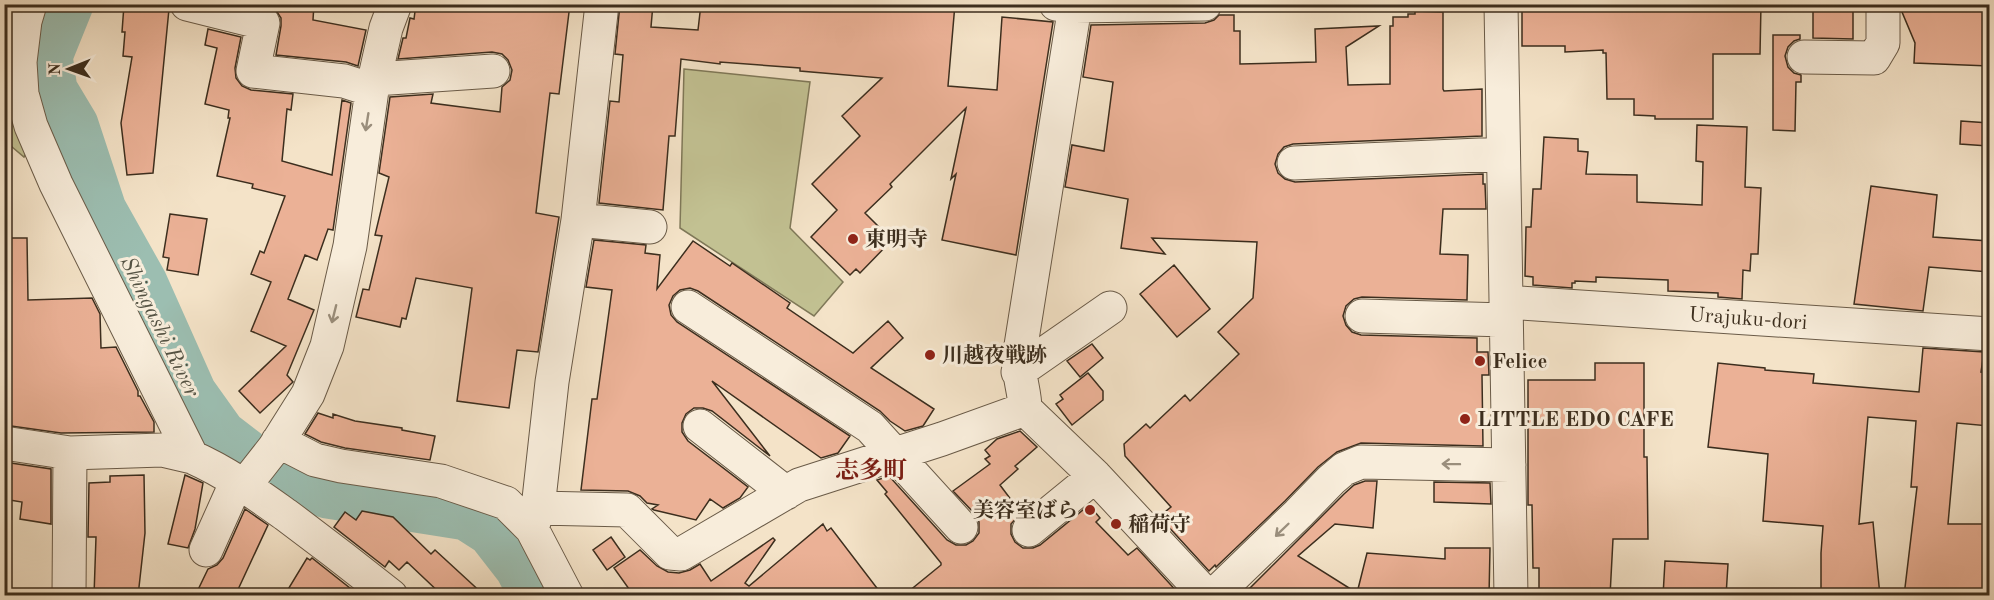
<svg xmlns="http://www.w3.org/2000/svg" width="1994" height="600" font-family="'Old Standard TT','Noto Serif JP',serif">
  <rect width="100%" height="100%" fill="#f4e3c8"/>
  <filter id="stains"><feTurbulence type="fractalNoise" baseFrequency=".00333" numOctaves="4"/><feColorMatrix values="0 0 0 0 .2 0 0 0 0 .09 0 0 0 0 .02 0 0 0 .5 -.17"/></filter>
  <radialGradient id="worn" r=".72"><stop offset=".6" stop-color="#630" stop-opacity="0"/><stop offset="1" stop-color="#630" stop-opacity=".3"/></radialGradient>
  <path fill="#c2c192" stroke="#7f7858" stroke-width="1.5" d="M684 69 810 82 790 228 843 282 814 316 680 228Z
    M4 85 9 88 31 145 24 157 5 141Z"/>
  <g fill="none" stroke-linecap="round" stroke-linejoin="round">
    <path stroke="#9cbeb1" stroke-width="51" d="M68 4 47 56 52 90 73 125 101 210 142 283 191 393 221 435 255 461 288 481 328 493 467 515 492 531 520 567 535 596"/>
  </g>
  <path fill="#ebb196" stroke="#3c2e1e" stroke-width="1.5" d="M275 4H314L313 20 366 30 358 66 346 62 276 55 281 26V18L275 9Z
    M416 4H570L559 94 550 93 536 213 559 217 538 352 517 350 509 408 457 401 472 288 416 278 406 319 402 318 400 327 356 317 363 289 369 290 382 236 375 235 389 177 379 173 390 97 433 94 431 103 500 112 502 87 510 80 512 70 508 60 502 54 492 52 398 59 403 38H406L410 18 414 19Z
    M620 4H653L651 27 698 30 701 4H869L891 6 892 4H955L948 86 997 90 1002 17 1053 22 1016 255 942 240 956 174 951 179 966 108 890 184 892 187 865 213 892 240 860 273 856 269 850 275 811 237 837 210 812 184 860 136 842 116 882 78 800 71V68L720 62V64L681 59 675 136H669L663 210 599 203 610 101 619 102 623 55 615 54Z
    M1522 4H1761L1760 54H1713V119H1655V116L1634 115V99H1607L1606 53H1603V50L1565 52V46H1522Z
    M1813 4H1853V39L1813 38Z
    M1902 4H1989V66L1914 63 1915 43 1902 12Z
    M124 5 169 9 153 173 127 175 121 123 132 57 123 56 125 32H122Z
    M1415 11 1443 12V89L1444 91 1482 89V136L1293 144 1284 147 1278 154 1275 164 1278 173 1285 179 1295 182 1483 174V184H1485L1486 209H1443L1440 254 1468 255 1467 300 1362 297 1354 299 1346 306 1343 316 1346 325 1352 332 1361 335 1477 338V352H1488L1489 375H1482L1483 446 1361 443 1337 452 1318 467 1285 501 1216 567 1215 565 1209 571 1165 523 1166 522 1160 516 1171 507 1125 456 1124 444 1146 424 1150 428 1185 395 1190 401 1239 354 1218 332 1253 298 1257 242 1152 238 1165 254 1121 248 1128 199 1065 187 1072 145 1104 151 1113 82 1083 77 1091 25 1205 23 1214 20 1219 15H1234V31H1240V64L1316 62 1315 29 1379 26 1346 47 1348 85 1390 84V26H1393V17H1408V14H1415Z
    M208 29 241 37 235 68 236 78 242 86 251 90 293 94 291 110 287 109 282 161 332 175 342 100 351 103 333 230 328 229 317 260 305 255 288 299 314 310 287 375 293 382 260 413 239 391 286 346 251 331 271 282 251 274 260 251 264 253 285 196 252 188 253 184 217 176 230 118H228L229 110 205 104 217 48 205 45Z
    M1773 35H1800V39L1794 41 1788 47 1785 56 1788 67 1794 73 1801 75V82H1796L1795 131 1773 130Z
    M1961 121 1989 123 1988 146 1960 144Z
    M1697 125 1747 127 1745 187 1761 188 1758 254H1751L1750 271 1743 270 1742 299 1718 297V293L1668 291V280L1596 277V282L1575 281V283H1572V288L1533 285V277L1525 276 1526 227H1531L1533 189H1541L1544 137 1578 139V151L1588 152 1586 174 1637 175V202L1702 205 1703 162 1696 161Z
    M1871 186 1937 195 1933 237 1989 241V272L1929 267 1923 311 1854 304Z
    M170 214 207 219 198 275 167 270 169 258 163 257Z
    M4 238H27L28 300 92 298 100 314 101 348 116 347 138 391V396H140L154 422V432L61 433 4 425Z
    M594 240 646 245 645 253 660 255 657 289 693 241 730 266 732 263 790 303 787 308 853 353 888 321 903 338 871 368 934 409 923 426 905 431 890 421 880 411 698 291 690 288 680 290 673 296 669 305 671 315 677 322 850 436 838 453 821 458 712 381 770 456 712 411 703 408H694L686 414 682 423V432L688 441 748 487 740 498 723 508 710 499 696 520 654 510 652 509 658 505 647 503 640 496 628 491 581 490 592 399H597L612 290 586 287Z
    M1174 265 1210 309 1177 337 1140 294Z
    M1092 344 1103 358 1080 377 1067 361Z
    M1923 348 1984 352 1981 372 1989 373V426L1957 423 1948 524H1989V596H1904L1917 487H1911L1916 421 1868 417 1859 524 1873 522 1880 596H1821V553L1823 526 1763 521 1768 454 1708 447 1718 363 1765 368V370L1814 374 1813 383 1919 392Z
    M1595 363H1644V457H1647L1648 539H1613L1610 596H1539V568H1533L1532 505H1528V380H1595Z
    M1088 373 1103 391V400L1072 425 1056 404 1063 399 1060 395Z
    M318 413 333 418V414L355 421 402 428V430L435 436 430 460 345 448 321 442 305 434Z
    M1020 431 1037 447 1015 466 1018 469 1000 485 1021 513 1011 524V534L1015 542 1023 548H1033L1040 545 1089 505 1100 518 1096 522 1128 555 1137 548 1181 596H903L941 565V563L885 494 887 492 877 480 889 476 947 540 956 545H966L973 541 979 533V522L975 514 953 491 990 464 985 459 990 456 985 450 997 439Z
    M4 462 51 469V524L20 519 22 502 4 499Z
    M144 475 145 533 138 596H94L96 537H88L89 483 110 482V476Z
    M185 475 203 483 195 529 188 548 168 544Z
    M1365 481H1377L1373 528 1335 524 1298 556 1357 593 1367 553 1445 559V548H1490L1489 596H1242L1344 494 1354 485Z
    M1434 482 1490 483 1491 504 1434 502Z
    M245 509 268 525 235 596H195L208 569 217 565 223 558Z
    M362 511 393 517 431 554 435 550 485 596H443L407 562 399 570 389 561 385 567 334 527 345 512 356 520Z
    M823 524 827 531 831 528 883 596H634L614 568 640 550 657 566 668 572 679 573 690 570 700 564 711 581 773 538 775 540 745 583 749 586Z
    M611 537 625 557 607 570 593 550Z
    M307 558 310 560 312 558 360 596H284Z
    M1665 561 1728 564 1726 596H1663Z"/>
  <g fill="none" stroke-linecap="round" stroke-linejoin="round">
    <defs>
      <path id="minor" d="M30 4 25 21 20 62 22 94 31 126 56 184 192 457C226 472 255 493 286 515 321 541 356 568 391 596
        M187 4 263 23 253 71 344 81 372 90
        M1056 4 1075 6 1205 4
        M1501 4 1511 596
        M1804 57 1874 58 1883 43V4
        M375 79 493 71
        M1294 163 1503 154
        M578 220 650 227
        M1506 302 1990 334
        M688 307 870 427 961 527
        M1362 316 1506 320
        M1018 372 1110 308
        M1025 409C1025 391 1018 376 1019 358L1075 6
        M700 426 786 493
        M278 441 315 460 341 466 441 481 506 503 532 529 567 596
        M4 443 70 453 162 450 192 457
        M245 485 274 448 308 394 327 346 350 246 372 90 386 28 395 4
        M538 508 552 382 578 220 602 4
        M532 529 538 508 627 510 670 553 681 554 799 485 942 439 1025 409 1095 476 1207 596
        M1029 530 1095 476
        M206 550 237 481
        M69 596 70 453
        M1213 596 1298 514 1331 480 1344 469 1361 462 1509 465"/>
    </defs>
    <use href="#minor" stroke="#6a5b48" stroke-width="35"/>
    <use href="#minor" stroke="#f8eddb" stroke-width="33"/>
  </g>
  <defs><path id="oneway-shaft" d="M-6 0H5M1.5-3L5.5 0L1.5 3" fill="none" stroke-width="1.6" stroke-linecap="round" stroke-linejoin="round" transform="scale(1.5)"/></defs>
  <g stroke="#9a8e7c">
    <use href="#oneway-shaft" transform="translate(367 122) rotate(99)"/>
    <use href="#oneway-shaft" transform="translate(334 314) rotate(104)"/>
    <use href="#oneway-shaft" transform="translate(1451 464) rotate(-179)"/>
    <use href="#oneway-shaft" transform="translate(1282 530) rotate(136)"/>
  </g>
  <g fill="#8f2418" stroke="#f8eddb" stroke-width="2">
    <circle cx="853" cy="239" r="6"/>
    <circle cx="930" cy="355" r="6"/>
    <circle cx="1480" cy="361" r="6"/>
    <circle cx="1465" cy="419" r="6"/>
    <circle cx="1090" cy="510" r="6"/>
    <circle cx="1116" cy="524" r="6"/>
  </g>
  <g text-anchor="middle" stroke-width="6" stroke-linejoin="round" paint-order="stroke">
    <g font-size="21" font-weight="bold" fill="#3c2e1e" stroke="#f8eddb" text-anchor="start">
      <text x="865" y="246">東明寺</text>
      <text x="942" y="362">川越夜戦跡</text>
      <text x="1492" y="368">Felice</text>
      <text x="1477" y="426">LITTLE EDO CAFE</text>
      <text x="1078" y="517" text-anchor="end">美容室ばら</text>
      <text x="1128" y="531">稲荷守</text>
    </g>
    <g font-size="21" fill="#3c2e1e" stroke="#f8eddb">
      <text transform="translate(1748 318) rotate(4)" y="7">Urajuku-dori</text>
    </g>
    <g font-size="22" font-style="italic" fill="#545243" stroke="#f8eddb">
      <text transform="translate(161 326) rotate(64)" y="8">Shingashi River</text>
    </g>
    <g font-size="24" font-weight="bold" fill="#7a1f14" stroke="#f8eddb">
      <text x="871" y="478">志多町</text>
    </g>
  </g>
  <rect width="1994" height="600" fill="none" stroke="#f4e3c8" stroke-width="24"/>
  <rect x="6" y="6" width="1982" height="588" fill="none" stroke="#3c2e1e" stroke-width="3"/>
  <rect x="12" y="12" width="1970" height="576" fill="none" stroke="#3c2e1e" stroke-width="1.5"/>
  <g transform="translate(69 69) rotate(269)" stroke="#f8eddb" stroke-width="4.5" paint-order="stroke">
  <path d="M0-4.5L10 22L0 15L-10 22Z" fill="#3c2e1e"/>
  <text y="-9" font-size="16" font-weight="bold" text-anchor="middle" fill="#3c2e1e">N</text>
  </g>
  <rect width="100%" height="100%" filter="url(#stains)"/>
  <rect width="100%" height="100%" fill="url(#worn)"/>
</svg>
